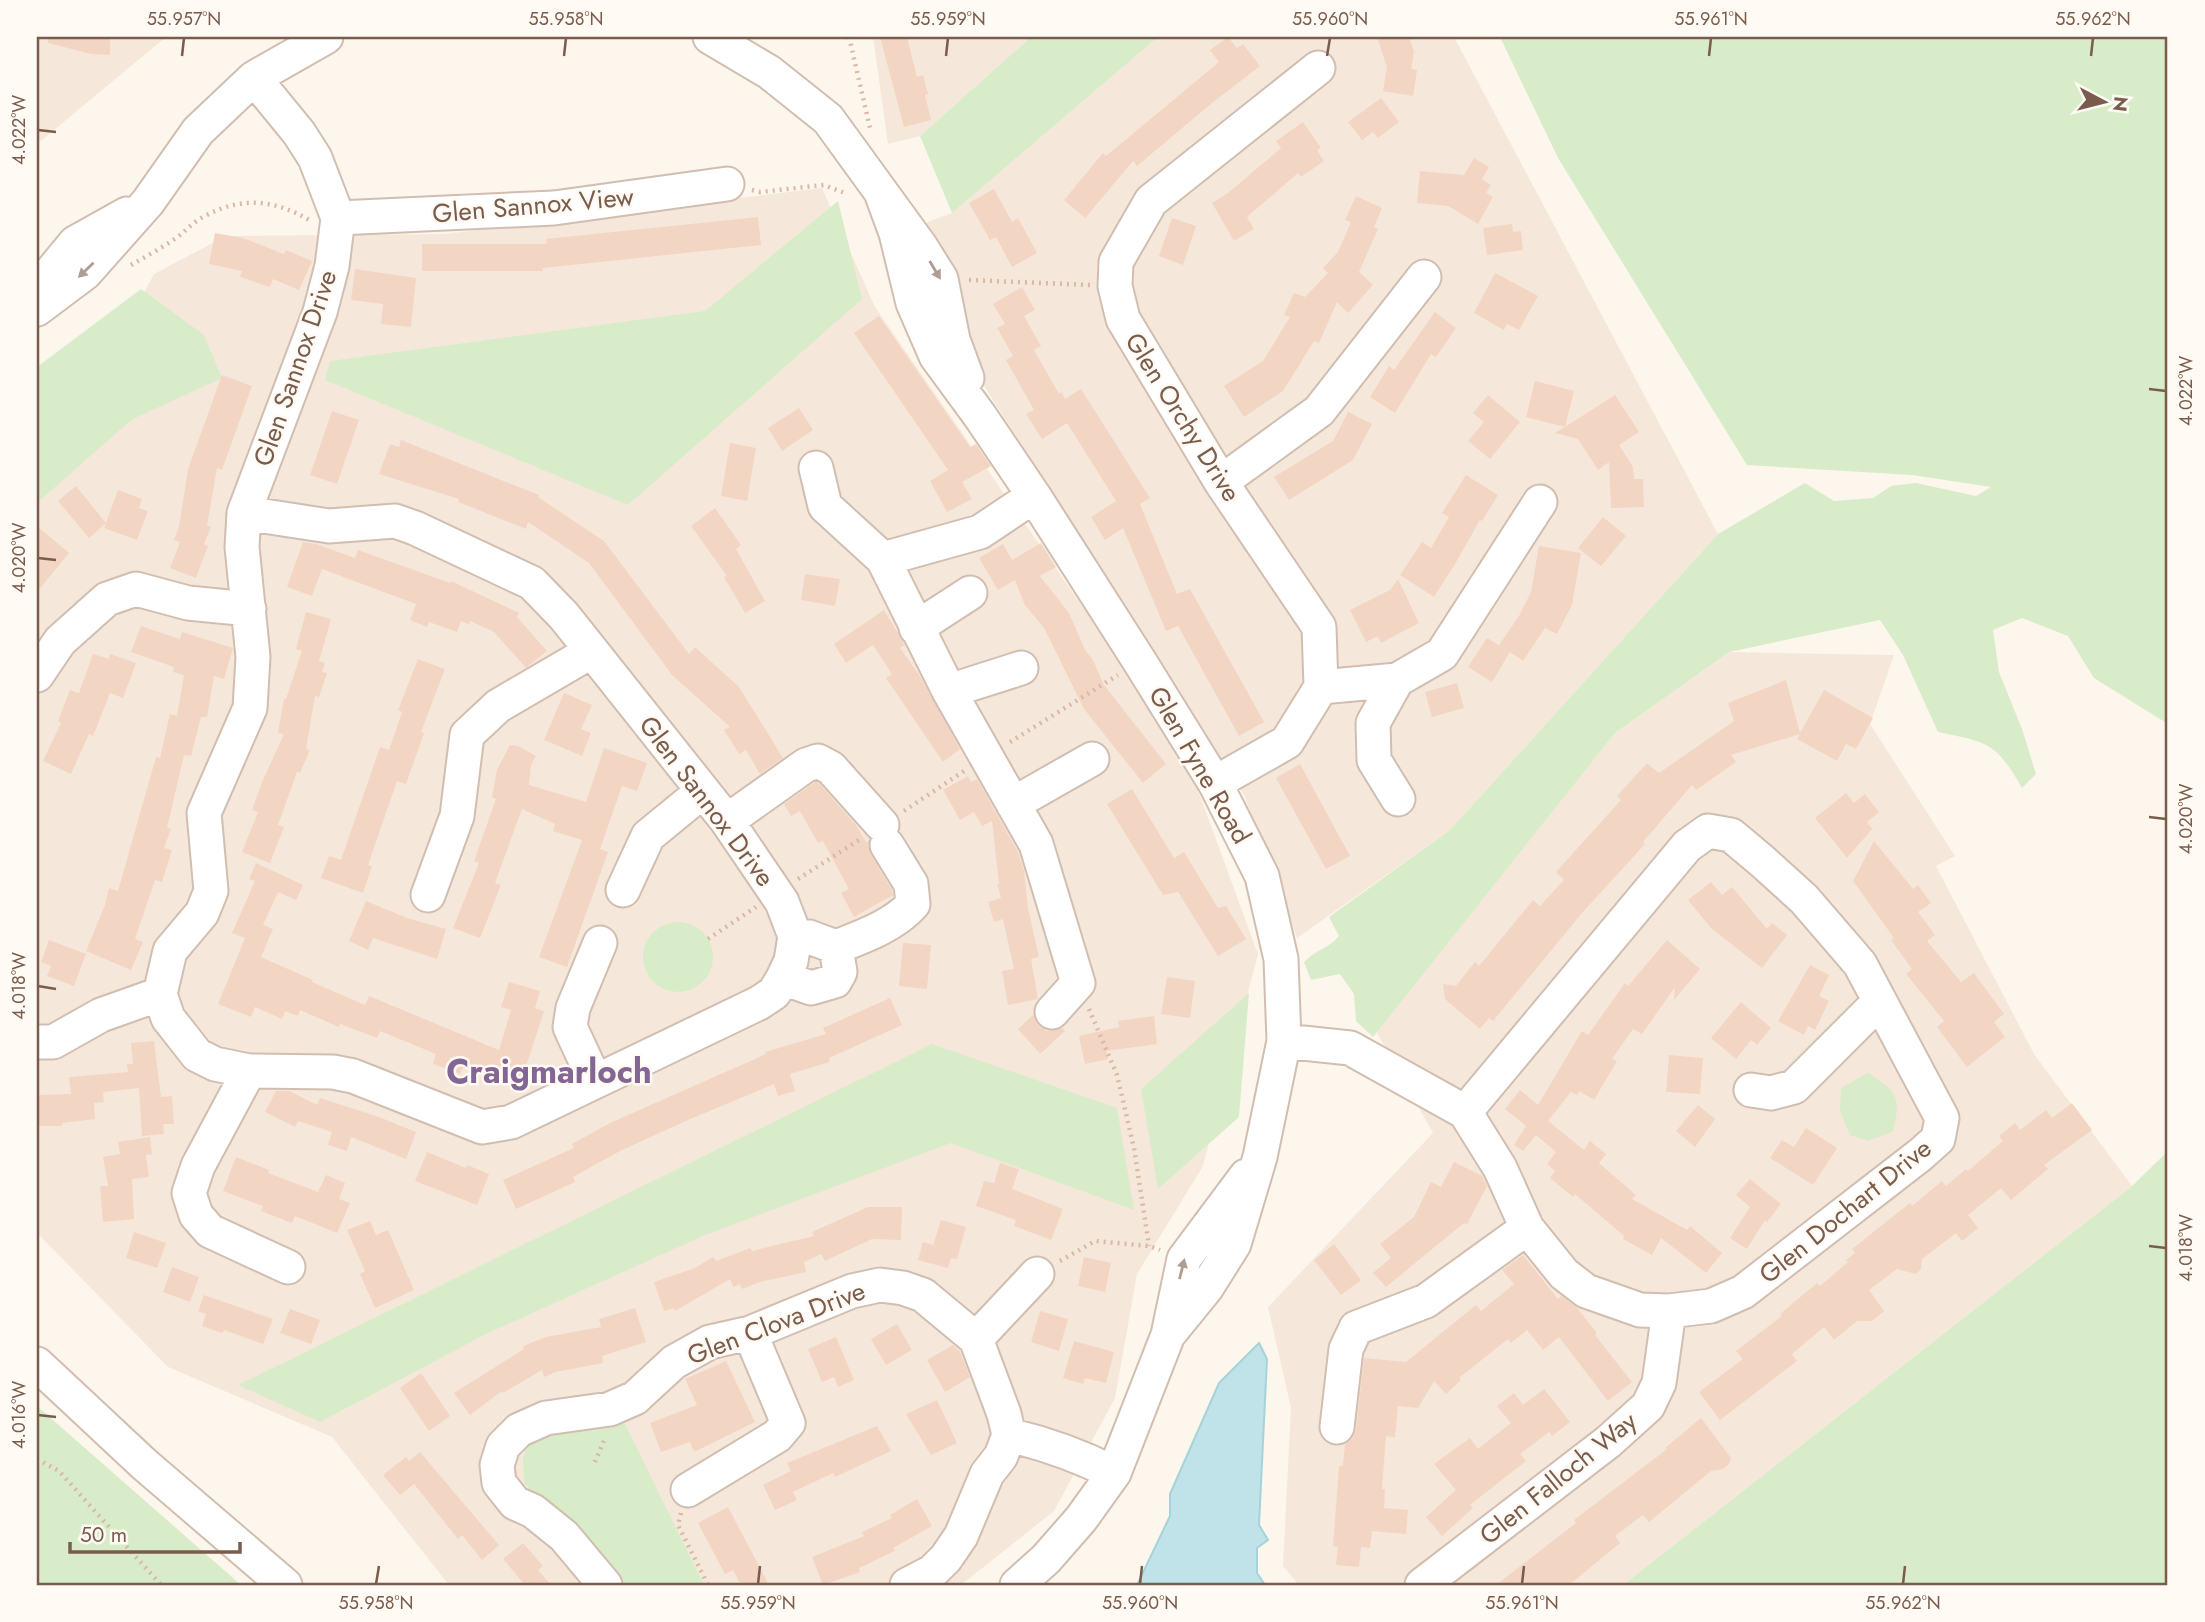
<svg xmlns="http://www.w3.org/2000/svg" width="2205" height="1622" font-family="Jost,sans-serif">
  <rect width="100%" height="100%" fill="#fdf6ec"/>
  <path fill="#f5e8da" d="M37 37H166L37 144Z
    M873 37H1031L920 136 888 144Z
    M1158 37H1454L1718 534 1450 830 1297 938 1244 795 979 378 925 223 952 213Z
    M822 188 875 307 1185 755 1258 954 1203 1166 1137 1274 1115 1398 1054 1511 961 1585H449L332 1437 168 1367 37 1233V493L154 274 226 236 445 234Z
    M1729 652 1894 655 1870 724 1955 856 1936 866 2034 1054 2132 1186 1623 1585H1299L1283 1566 1291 1408 1268 1307 1433 1133 1376 1031 1615 733Z"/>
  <path fill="#d8ecc9" d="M1031 37H1158L952 213 920 136Z
    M1500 37H2168V724L2094 678 2068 636 2022 618 1993 630 1999 672 2022 729 2036 774 2022 788C1996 742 1987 742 1938 732L1903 655 1880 620 1729 652 1615 733 1373 1037 1356 1021 1354 994 1340 974 1311 980 1304 962C1317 949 1328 949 1339 936L1329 917 1450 830 1718 534 1805 483 1834 501 1873 498 1891 486 1916 483 1976 496 1991 487 1912 475 1747 465 1558 158Z
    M838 201 862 299 628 505 325 380 330 361 705 311Z
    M141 289 204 335 222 378 131 420 37 503V367Z
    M643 957a35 35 0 1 1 70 0a35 35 0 1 1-70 0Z
    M1249 993 1239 1117 1158 1189 1141 1089Z
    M932 1044 1117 1108 1134 1210 951 1143 705 1235 488 1333 320 1422 238 1385Z
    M1868 1073C1896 1091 1902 1097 1893 1131L1868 1141 1850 1135 1840 1111 1841 1088Z
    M2168 1151V1585H1623L2132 1186Z
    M37 1406 241 1585H37Z
    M625 1424 704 1585H621L568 1525 524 1483 523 1458 527 1446 579 1425Z"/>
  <path fill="#bfe3e8" stroke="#a5d3da" stroke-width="2" d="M1259 1343 1267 1359 1259 1525 1268 1540 1257 1548V1573L1265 1585H1137L1170 1516V1494L1219 1383Z"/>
  <path fill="#f3d5c3" d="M49 37H110V55L91 54 48 43Z
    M880 37H907L917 77 923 75 928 94 925 95 931 120 904 127Z
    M1228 37 1237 48 1243 44 1260 66 1212 103 1137 166 1133 161 1085 218 1064 200 1103 153 1106 156 1219 62 1210 50Z
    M1377 37H1409L1414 52 1411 69 1417 70 1413 96 1383 91 1387 67Z
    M1381 98 1399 122 1378 138 1373 132 1362 140 1348 122Z
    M1303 122 1321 148 1317 150 1324 161 1301 177 1298 173 1247 217 1254 229 1234 241 1212 203 1228 193 1281 148 1276 141Z
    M1474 158 1489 167 1482 179 1491 185 1486 193 1493 197 1478 224 1448 206 1417 203 1420 171 1464 175Z
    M994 189 1012 222 1018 218 1037 253 1012 267 996 237 990 240 969 203Z
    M1356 196 1382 208 1374 227 1378 229 1359 272 1373 285 1348 313 1337 302 1319 343 1314 341 1283 391 1244 417 1224 386 1263 361 1290 317 1284 315 1294 293 1305 297 1328 273 1323 268 1338 252 1351 222 1345 220Z
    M758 217 761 245 543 268V271H422V244H547L546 239Z
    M1172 218 1196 226 1183 265 1159 256Z
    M1512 224 1513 232 1521 231 1523 250 1487 255 1483 228Z
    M215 233 243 238 284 254 286 250 312 261 299 290 273 279 270 287 240 277 242 271 209 264Z
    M355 269 416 278 411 327 381 324 383 304 351 300Z
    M1495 273 1538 296 1519 330 1507 324 1504 330 1474 313Z
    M1022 287 1035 310 1024 316 1041 346 1034 350 1059 394 1061 392 1065 399 1081 389 1150 498 1140 504 1177 594 1190 589 1264 722 1239 736 1178 626 1166 631 1123 528 1105 540 1091 517 1116 501 1067 423 1042 439 1026 414 1034 410 1006 360 1013 356 997 328 1005 324 993 304Z
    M1435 312 1456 328 1436 357 1431 354 1395 413 1370 397 1389 366 1394 370Z
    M879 316 970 447 976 444 991 466 962 482 972 499 947 512 930 481 948 470 854 333Z
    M222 375 252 386 222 470 217 468 207 526 211 527 204 544 208 546 196 578 170 568 180 542 174 540 179 527 188 469Z
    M1535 381 1574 391 1565 427 1615 395 1639 432 1619 445 1633 467 1634 479H1643L1644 507 1611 508 1609 462 1598 470 1578 439 1555 433 1565 427 1526 417Z
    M1488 395 1520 422 1490 459 1468 441 1484 422 1473 413Z
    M799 408 813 430 782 451 768 428Z
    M332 411 359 420 337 484 310 475Z
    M1348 412 1372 424 1353 460 1289 500 1274 477 1333 441Z
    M401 440 539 495 538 497 604 541 689 654 695 647 739 687 783 758 760 774 746 750 739 754 724 730 730 727 672 675 589 563 528 522 526 529 458 502 459 499 379 474 390 444 399 447Z
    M730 443 756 448 747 501 721 496Z
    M1466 475 1498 495 1482 521 1480 520 1455 564 1434 597 1400 575 1422 542 1431 548 1449 517 1442 513Z
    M76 486 106 523 89 538 58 501Z
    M118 490 142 499 139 508 148 511 137 540 104 528Z
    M715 508 741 545 736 549 765 601 745 613 724 577 727 576 691 526Z
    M1603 517 1626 536 1601 566 1578 548Z
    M37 526 69 553 37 592Z
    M303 542 316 544 355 558 358 550 450 583 451 581 519 613 517 617 547 651 526 668 494 632 470 621 469 624 461 621 457 632 429 622 427 627 410 620 416 604 322 569 312 596 287 587Z
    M1041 543 1056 567 1040 576 1069 613 1085 650 1093 660 1104 685 1166 764 1143 783 1084 709 1044 628 1025 605 1015 580 998 590 979 558 1003 544 1012 560Z
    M1539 546 1581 553 1572 605 1557 634 1545 628 1523 661 1510 652 1492 682 1468 667 1487 638 1505 649 1499 645 1519 616 1531 592Z
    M805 574 840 579 835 606 801 600Z
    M1398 579 1419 623 1381 643 1378 636 1366 642 1350 610 1390 590Z
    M884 610 905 645 900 648 920 676 960 749 943 762 886 678 892 674 873 645 846 663 834 644Z
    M306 612 331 619 319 661 325 663 322 672 327 673 319 697 315 696 306 749 310 750 300 773 297 772 278 825 284 827 270 863 242 852 258 812 252 810 262 782 284 734 278 733 284 699H286L302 651 296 649Z
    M141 626 180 639 182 632 233 648 224 679 214 676 207 717H201L191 756 184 755 167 828 171 829 164 848 172 850 162 882 155 880 135 939 143 942 131 970 86 951 105 905 109 888 118 891 156 757 160 758 170 714 177 716 184 675 173 672 174 667 131 652Z
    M93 654 109 659 110 654 136 663 123 698 110 693 93 736 89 734 71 774 43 761 61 723 58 721 70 690 79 693Z
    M418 659 445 669 421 732 424 733 406 784 397 781 368 865 372 866 363 893 321 878 329 856 341 860 380 747 389 750 402 712 398 710Z
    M1786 680 1800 733 1824 690 1873 718 1856 749 1846 744 1837 761 1797 739 1800 734 1731 755 1736 762 1696 790 1692 785 1643 842 1645 844 1582 913 1493 1021 1489 1018 1480 1029 1445 999 1443 984 1456 986 1475 962 1479 966 1533 900 1540 906 1564 880 1556 872 1621 800 1617 796 1647 763 1659 773 1734 721 1728 703Z
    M1457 683 1464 708 1432 717 1425 692Z
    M564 693 592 705 581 729 591 733 582 756 544 740Z
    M510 745 518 746 536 756 531 765 529 785 586 802 604 748 647 763 637 791 622 786 600 849 608 852 567 967 539 957 582 840 553 831 555 824 522 809 495 883 501 885 480 938 453 928 479 863 474 861 496 799 492 797 497 770Z
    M1300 764 1350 856 1326 869 1276 778Z
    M968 776 971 782 977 779 1018 852 1024 871 1028 908 1039 957 1031 959 1038 999 1008 1005 1002 971 1014 969 1003 919 994 922 988 902 1001 898 997 884H999L992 821 982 826 974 812 960 820 943 790Z
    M815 782 819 783 855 824 866 842 869 840 868 846 871 855 892 890 893 895 854 917 841 893 849 889 823 841 818 843 800 811 791 816 784 804Z
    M1132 789 1174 858 1184 852 1218 908 1226 906 1246 939 1218 956 1178 892 1163 895 1107 804Z
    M1846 793 1854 803 1865 794 1879 812 1867 822 1872 829 1847 858 1815 818Z
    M1874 841 1913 889 1918 885 1931 903 1918 912 1935 935 1927 941 1961 982 1974 973 2004 1014 1994 1022 2005 1037 1967 1067 1937 1027 1944 1021 1906 974 1912 969 1891 940 1894 938 1853 881Z
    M256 863 303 885 296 900 278 892 263 925 273 929 261 957 313 980 312 982 365 1005 369 996 499 1050 511 1010 501 1007 509 982 540 991 535 1008 544 1011 520 1085 463 1067 460 1074 433 1064 436 1054 380 1031 377 1038 340 1024 339 1027 300 1010 298 1016 285 1011 282 1019 255 1007 251 1017 218 1004 245 938 232 933 255 881 249 879Z
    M1711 882 1722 895 1732 887 1767 929 1772 923 1787 935 1762 968 1711 928 1688 900Z
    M366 901 407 918 446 929 437 959 373 938 368 950 349 941Z
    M49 940 86 954 74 986 47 976 51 966 41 962Z
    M1667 940 1700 969 1674 1000 1675 987 1642 1034 1633 1029 1612 1059 1617 1061 1594 1100 1579 1091 1577 1095 1571 1092 1548 1121 1584 1150 1590 1141 1606 1154 1599 1163 1636 1195 1632 1199 1687 1230 1690 1226 1722 1253 1706 1273 1661 1238 1652 1255 1623 1239 1624 1236 1575 1194 1573 1197 1550 1178 1555 1171 1547 1164 1556 1152 1536 1135 1523 1151 1514 1145 1526 1126 1505 1109 1520 1090 1538 1105 1582 1031 1588 1035 1625 983 1628 986Z
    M903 943 931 945 927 989 899 986Z
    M1810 965 1829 975 1819 996 1829 1001 1815 1030 1808 1026 1804 1035 1778 1021Z
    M1167 977 1195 981 1190 1018 1161 1014Z
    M890 998 902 1025 829 1058 830 1062 790 1074 795 1091 778 1096 774 1084 688 1120 620 1151 573 1177 575 1182 516 1209 503 1180 574 1148 572 1144 610 1123 766 1054 765 1052 826 1034 823 1028Z
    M1741 1002 1771 1028 1757 1045 1751 1040 1736 1059 1711 1038Z
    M1033 1015 1039 1026 1047 1031 1062 1028 1065 1031 1040 1054 1018 1029Z
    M1154 1016 1157 1044 1106 1051 1108 1059 1085 1064 1079 1036 1119 1027 1118 1021Z
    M154 1041 161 1097 172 1096 174 1124H163L164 1134 142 1136 139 1088 103 1092 104 1102 94 1103 95 1119 62 1123V1126H37V1095L71 1094 69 1077 128 1072 127 1064H133L131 1043Z
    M1669 1055 1703 1058 1700 1094 1666 1092Z
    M276 1091H289L317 1105 320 1098 379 1117 416 1132 406 1159 351 1137 347 1151 328 1145 332 1132 298 1121 295 1127 265 1112Z
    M2072 1103 2092 1130 2044 1165 2048 1169 2011 1200 2001 1188 1968 1215 1978 1228 1962 1241 1956 1233 1922 1259 1921 1269 1916 1274 1897 1269 1869 1290 1884 1311 1872 1321H1857L1834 1340 1824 1327 1792 1354 1797 1361 1720 1420 1699 1392 1743 1359 1736 1351 1782 1316 1780 1314 1817 1283 1820 1286 1848 1262 1846 1260 1855 1253 1852 1249 1910 1203 1912 1206 1942 1181 1946 1186 1966 1169 1968 1171 2003 1141 1999 1136 2015 1123 2020 1130 2046 1110 2052 1118Z
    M1698 1105 1715 1119 1695 1147 1676 1131Z
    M1806 1128 1837 1148 1813 1185 1770 1158 1782 1140 1794 1147Z
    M150 1137 152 1154 146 1155 149 1177 132 1179 134 1219 103 1222 100 1186H108L103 1157 120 1154 118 1142Z
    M427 1152 466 1168 467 1165 489 1174 477 1205 415 1181Z
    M236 1157 269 1170 268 1173 318 1192 326 1175 345 1183 339 1199 350 1203 337 1233 295 1216 292 1223 261 1211 263 1206 223 1191Z
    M1454 1162 1482 1176 1487 1186 1467 1224 1464 1223 1386 1287 1373 1273 1391 1258 1380 1244 1414 1217 1431 1182 1441 1187Z
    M1000 1163 1019 1169 1012 1189 1063 1209 1051 1240 1014 1226 1016 1220 976 1206 984 1181 994 1183Z
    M1750 1179 1781 1204 1767 1222 1765 1220 1747 1249 1730 1238 1750 1207 1736 1195Z
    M868 1207H902L901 1240 872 1239 825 1261 821 1254 804 1262 806 1272 760 1282 742 1289 740 1284 733 1287 730 1279 675 1311 674 1308 664 1311 654 1282 695 1268 713 1257 716 1261 750 1248 752 1251 814 1236 812 1232Z
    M941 1220 966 1227 957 1259 951 1258 948 1268 918 1260 923 1242 933 1245Z
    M370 1221 376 1235 388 1230 414 1290 375 1308 360 1274 365 1271 347 1230Z
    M134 1232 166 1243 157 1268 126 1258Z
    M1334 1244 1361 1280 1341 1295 1314 1260Z
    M1523 1255 1558 1299 1561 1296 1577 1308 1597 1333 1595 1335 1632 1382 1608 1401 1559 1337 1543 1350 1527 1330 1511 1343 1508 1339 1459 1378 1461 1380 1446 1394 1434 1381 1418 1408 1398 1406 1395 1437 1386 1436 1382 1489H1385L1384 1508 1408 1510 1406 1534 1372 1531 1370 1548 1361 1547 1359 1567 1336 1565 1338 1547 1333 1546 1339 1466H1343L1345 1444 1353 1438 1356 1429 1364 1358 1406 1362 1476 1305 1481 1311 1514 1284 1502 1270Z
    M1084 1257 1111 1263 1105 1292 1078 1286Z
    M172 1267 199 1277 190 1302 163 1292Z
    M204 1295 273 1319 263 1344 224 1330 222 1333 202 1326 206 1314 198 1311Z
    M635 1308 646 1342 602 1356 603 1363 556 1372 544 1377 542 1370 503 1393 502 1391 470 1415 454 1393 524 1349 523 1346 546 1337 601 1327 599 1319Z
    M290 1309 320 1320 311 1344 280 1333Z
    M1040 1311 1068 1319 1059 1351 1031 1342Z
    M897 1324 912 1350 886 1365 871 1339Z
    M836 1337 854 1380 838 1387 834 1377 822 1382 808 1349Z
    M1074 1341 1114 1352 1106 1383 1085 1378 1083 1384 1063 1378Z
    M953 1345 960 1352 970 1377 945 1392 927 1360Z
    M726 1361 755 1422 694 1452 690 1442 661 1452 650 1423 697 1405 685 1379Z
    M421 1373 450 1416 429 1431 400 1388Z
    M1544 1389 1570 1422 1552 1436 1549 1432 1520 1454 1526 1461 1470 1505 1473 1508 1442 1536 1426 1517 1456 1490 1434 1464 1470 1438 1478 1449 1511 1423 1497 1406 1514 1393 1523 1405Z
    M937 1400 957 1443 931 1455 906 1414Z
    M1701 1418 1731 1458 1729 1464 1723 1469 1711 1471 1649 1522 1643 1515 1615 1536 1620 1543 1569 1585H1496L1576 1523 1574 1520 1667 1449 1665 1448Z
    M877 1426 891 1451 835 1477 833 1473 793 1492 797 1500 775 1510 763 1485 791 1471 787 1463Z
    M420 1452 499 1545 482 1560 462 1535 458 1539 414 1484 400 1495 383 1475 406 1457 409 1461Z
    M917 1499 932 1526 893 1548 895 1551 859 1568 860 1572 823 1585 812 1557 864 1536 862 1532 892 1518 890 1515Z
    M728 1507 769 1585H741L733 1570 725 1574 698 1523Z
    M523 1543 543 1566 538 1570 551 1585H525L503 1559Z"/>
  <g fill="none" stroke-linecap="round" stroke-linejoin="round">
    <defs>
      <path id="minor" d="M710 37 769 72 828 119 921 247 941 279 953 340 967 378
        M882 195 896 233 913 303 936 356 980 416 1034 496 1140 662 1215 783 1262 876 1281 959 1284 1041 1260 1157 1234 1244 1207 1287 1168 1335
        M338 218 554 208 727 184
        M37 289 75 243 127 214
        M37 309 85 273 148 202 198 131 254 78 326 37
        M816 468 825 506 883 559 949 691 1036 844 1078 983 1052 1012
        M1221 482 1319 411 1424 277
        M244 513 329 526 395 521 415 528 532 583 564 616 727 821 782 902 795 936 791 961 783 978 774 993 759 1003 511 1122 482 1127 353 1076 333 1072 249 1071 215 1064 197 1055 183 1037 168 1018 160 994 170 951 202 913 211 891 204 813 250 708 253 657 242 547 244 513 320 312 332 266 338 218 315 158 299 133 254 78
        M883 559 980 532 1034 496
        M916 628 970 593
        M37 675 60 641 107 599 136 589 188 603 249 609
        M1397 680 1373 723 1374 760 1398 799
        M1321 687 1397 680 1442 654 1540 502
        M949 691 1021 668
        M1215 783 1287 742 1321 687 1319 627 1221 482 1123 319 1115 286 1116 262 1151 201 1318 68
        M1013 804 1092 759
        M727 821 806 765 818 761 831 768 882 825
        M623 890 648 836 703 791
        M428 895 457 816 467 735 498 706 592 651
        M795 936 809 937 836 947C862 937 895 925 913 904L911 884 887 845
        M783 978 811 988 835 981 840 972 836 947
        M1284 1041 1350 1048 1465 1112 1500 1168 1527 1228 1564 1274 1586 1291 1640 1310 1669 1311 1711 1306 1743 1292 1920 1155 1938 1139 1942 1118 1860 964 1804 899 1762 861 1731 835 1708 831 1687 846 1465 1112
        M37 1042H53L101 1015 160 994
        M249 1071 198 1166 189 1193 196 1215 210 1231 288 1267
        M595 1081 570 1027 573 1008 600 943
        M1751 1090 1771 1093 1794 1087 1879 1002
        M976 1339 1037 1274
        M37 1364 144 1464 285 1585
        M1337 1427 1346 1349 1356 1328 1426 1301 1527 1228
        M1009 1435C1048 1444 1078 1455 1114 1473
        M688 1490 777 1436 788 1423 750 1333
        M605 1585 564 1536 533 1511 515 1503 499 1483 497 1465 503 1446 519 1430 546 1418 610 1409 635 1398 674 1362 710 1342 750 1333 852 1291 880 1285 903 1288 923 1295 976 1339 1004 1414 1009 1435 1001 1456 987 1474 961 1536 946 1558 932 1572 907 1585
        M1017 1585 1046 1559 1081 1519 1114 1473 1168 1335 1184 1259 1246 1176
        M1422 1585 1608 1442 1648 1406 1659 1383 1669 1311"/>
    </defs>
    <use href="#minor" stroke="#d1beb0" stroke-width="37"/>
    <path stroke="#d9b8a5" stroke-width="4.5" stroke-dasharray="2 5" stroke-linecap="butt" d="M849 37 871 132
      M752 190 760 192 824 185 845 193
      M131 265C145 257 160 249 173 240 184 233 192 223 203 217 241 196 274 199 311 221
      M969 280 1090 285
      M1010 742 1118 675
      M904 811 964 771
      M798 879 859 840
      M708 939 756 907
      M1089 1009 1117 1075 1134 1148 1149 1246
      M1060 1261 1095 1241 1149 1246 1160 1250
      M37 1459 59 1471 161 1585
      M595 1462 605 1438
      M681 1513 678 1525 708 1585"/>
    <use href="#minor" stroke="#fff" stroke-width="33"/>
  </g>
  <defs><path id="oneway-solid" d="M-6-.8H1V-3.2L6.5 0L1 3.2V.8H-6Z" transform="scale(1.75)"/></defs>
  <g fill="#af9d94">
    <use href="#oneway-solid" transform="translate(86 270) rotate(136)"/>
    <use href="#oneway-solid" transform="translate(935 270) rotate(59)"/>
    <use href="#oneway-solid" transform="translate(1182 1269) rotate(-76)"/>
  </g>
  <path fill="none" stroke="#7a5c4d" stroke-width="2.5" d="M182 56 184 38M564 56 566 38M946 56 948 38M1327 56 1330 38M1709 56 1711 38M2091 56 2093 38M38 130 56 132M2149 389 2166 391M38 558 56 560M2149 817 2166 819M38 986 56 989M2149 1246 2166 1248M38 1415 56 1417M376 1584 379 1566M758 1584 760 1566M1140 1584 1142 1566M1522 1584 1524 1566M1903 1584 1905 1566"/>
  <g text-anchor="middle" stroke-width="5" stroke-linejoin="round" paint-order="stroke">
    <g font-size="26" fill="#7a5c4d" stroke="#fffaf3">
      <text transform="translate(533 205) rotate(-5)" y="9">Glen Sannox View</text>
      <text transform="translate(295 368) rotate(-71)" y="9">Glen Sannox Drive</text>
      <text transform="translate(1183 417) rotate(58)" y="9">Glen Orchy Drive</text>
      <text transform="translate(1200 765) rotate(60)" y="9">Glen Fyne Road</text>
      <text transform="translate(707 801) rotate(53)" y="9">Glen Sannox Drive</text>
      <text transform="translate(1845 1211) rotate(-39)" y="9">Glen Dochart Drive</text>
      <text transform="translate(776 1323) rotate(-21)" y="9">Glen Clova Drive</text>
      <text transform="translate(1558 1478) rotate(-39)" y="9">Glen Falloch Way</text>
    </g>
    <g font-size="33" font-weight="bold" fill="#846695" stroke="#fffaf3">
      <text x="549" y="1083">Craigmarloch</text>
    </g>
  </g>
  <rect width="2205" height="1622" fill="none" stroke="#fffaf3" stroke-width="77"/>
  <g transform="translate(2104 102) rotate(97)" stroke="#fffaf3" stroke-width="5" paint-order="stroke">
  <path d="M0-5L12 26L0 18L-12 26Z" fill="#7a5c4d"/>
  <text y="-10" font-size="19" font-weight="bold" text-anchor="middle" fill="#7a5c4d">N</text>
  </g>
  <path d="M70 1542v10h170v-10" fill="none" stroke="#7a5c4d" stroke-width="3.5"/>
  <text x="80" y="1542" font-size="21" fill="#7a5c4d" stroke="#fffaf3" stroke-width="5" paint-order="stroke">50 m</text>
  <rect x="38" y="38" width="2128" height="1546" fill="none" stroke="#7a5c4d" stroke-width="2.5"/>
  <g font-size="18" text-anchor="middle" fill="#7a5c4d">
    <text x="184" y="25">55.957°N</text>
    <text x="566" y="25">55.958°N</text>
    <text x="948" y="25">55.959°N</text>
    <text x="1330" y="25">55.960°N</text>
    <text x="1711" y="25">55.961°N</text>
    <text x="2093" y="25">55.962°N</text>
    <text transform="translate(19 130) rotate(-90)" y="6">4.022°W</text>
    <text transform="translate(2186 391) rotate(-90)" y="6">4.022°W</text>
    <text transform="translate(19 558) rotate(-90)" y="6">4.020°W</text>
    <text transform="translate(2186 819) rotate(-90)" y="6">4.020°W</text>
    <text transform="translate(19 986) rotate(-90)" y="6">4.018°W</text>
    <text transform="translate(2186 1248) rotate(-90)" y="6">4.018°W</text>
    <text transform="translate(19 1415) rotate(-90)" y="6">4.016°W</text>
    <text x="376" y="1609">55.958°N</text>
    <text x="758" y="1609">55.959°N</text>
    <text x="1140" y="1609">55.960°N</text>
    <text x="1522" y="1609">55.961°N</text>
    <text x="1903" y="1609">55.962°N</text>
  </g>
</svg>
